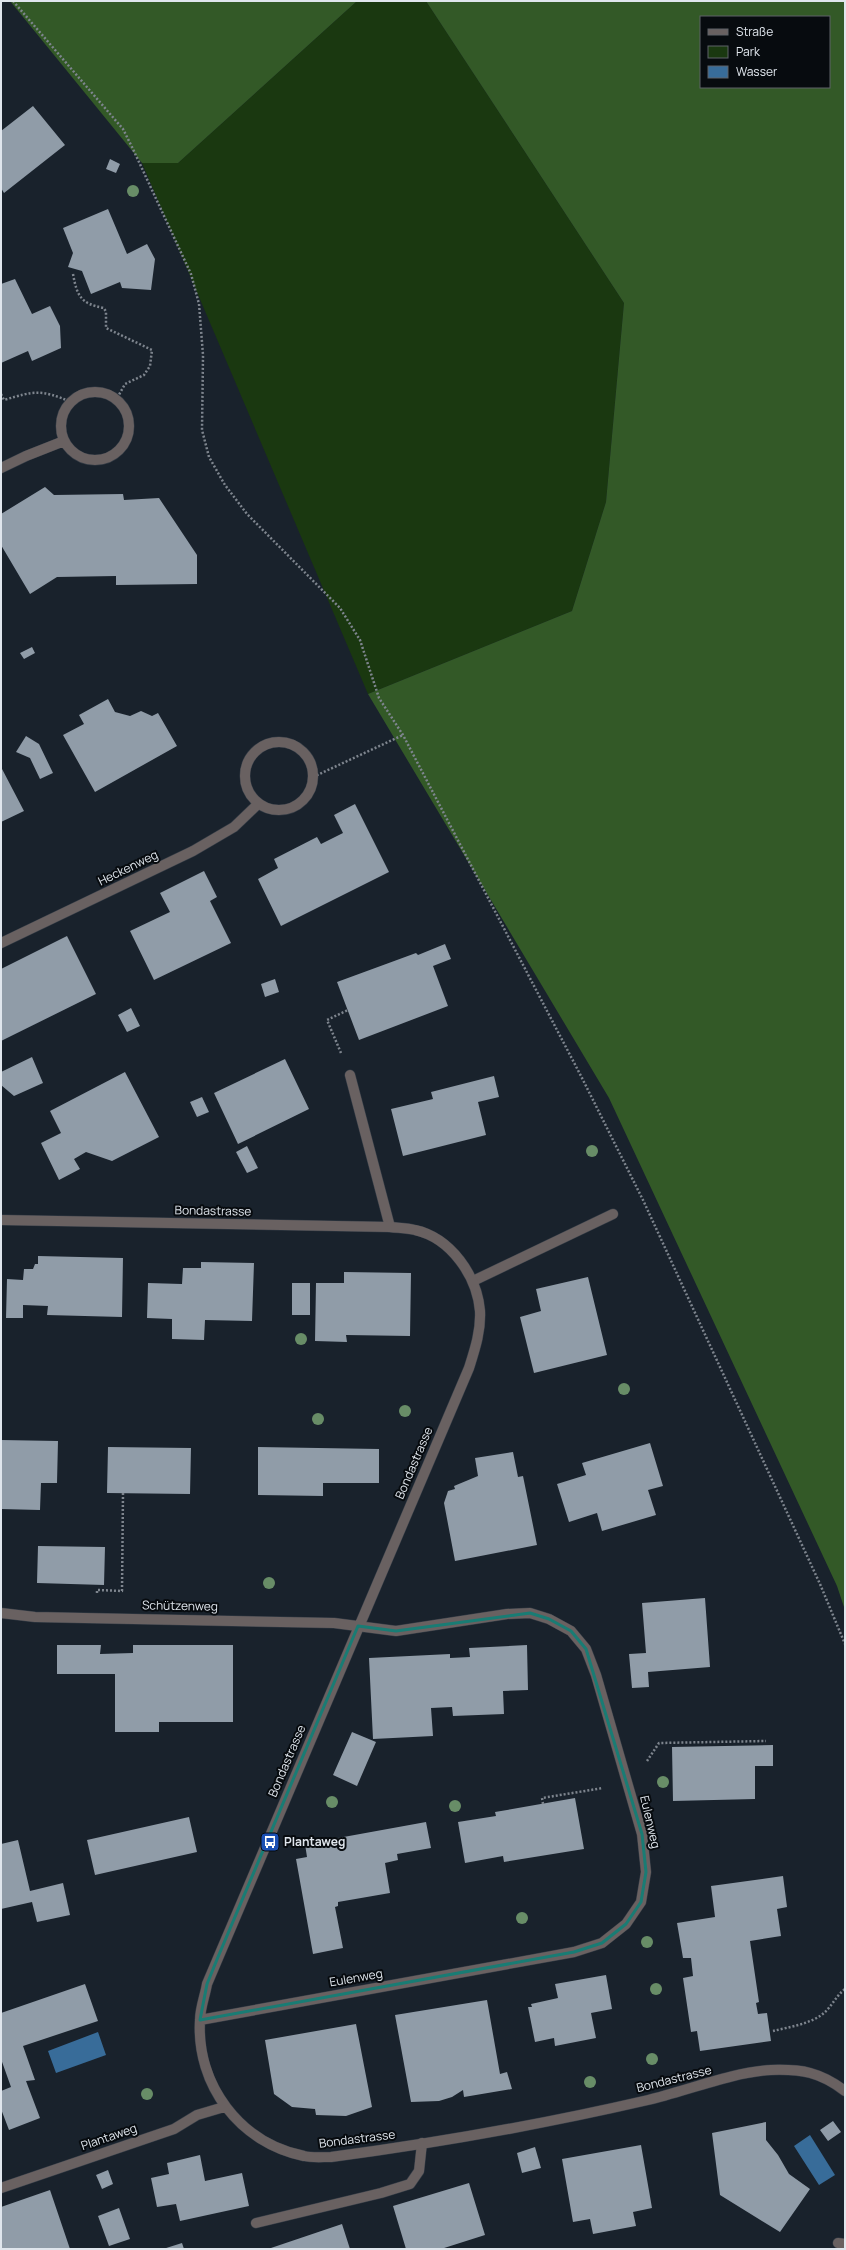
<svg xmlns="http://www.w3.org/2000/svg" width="846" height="2250" font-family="Manrope,sans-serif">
  <rect width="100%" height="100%" fill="#19222c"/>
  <path fill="#1a3810" d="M357 1H426L624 303 606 502 572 611 368 694 142 163H178Z"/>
  <path fill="#335927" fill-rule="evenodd" d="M10 1H357L178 163H142Z
    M426 1H845V1610L837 1586 609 1098 368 694 572 611 606 502 624 303ZM701 17H829V87H701Z"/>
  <path fill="#386c99" d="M98 2032 106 2055 56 2073 48 2051Z
    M810 2135 835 2175 819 2185 794 2146Z"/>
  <path fill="#909ca8" d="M33 106 65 145 4 193 1 188V131Z
    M110 159 120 164 116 173 106 169Z
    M108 209 127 254 147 244 155 259 151 290 122 288 120 282 91 294 82 271 68 267 73 253 63 228Z
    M15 279 32 314 50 306 60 326 61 348 32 361 28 351 1 363V284Z
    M45 487 54 495 123 494 124 500 159 498 197 555V584L116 585V576L57 577 30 594 1 545V514Z
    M32 647 35 653 24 659 20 653Z
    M108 699 115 712 130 716 141 711 152 716 158 713 177 746 95 792 63 735 84 724 79 715Z
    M26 736 39 744 53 773 40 779 30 758 16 752Z
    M1 767 24 811 1 822Z
    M355 804 389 872 281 926 258 879 278 868 274 859 317 837 321 844 343 833 334 815Z
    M204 871 217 897 210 901 231 943 154 980 130 931 170 912 160 893Z
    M67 936 96 994 1 1041V969Z
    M445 944 451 959 433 966 448 1006 359 1040 337 982 416 953 418 955Z
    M275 979 279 992 265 997 261 984Z
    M131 1008 140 1026 127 1032 118 1015Z
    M32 1057 43 1083 14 1096 1 1085V1072Z
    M285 1059 309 1109 238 1144 214 1093Z
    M125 1072 159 1137 112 1161 86 1152 74 1159 80 1169 59 1180 41 1143 61 1133 50 1111Z
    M494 1076 499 1097 478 1102 486 1135 403 1156 391 1109 433 1099 431 1092Z
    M202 1097 209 1112 197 1117 190 1102Z
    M247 1146 258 1168 247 1173 236 1152Z
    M38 1256 123 1258 122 1317 47 1315 48 1306 23 1305V1318H6L7 1279 23 1280 24 1269H33L35 1264H38Z
    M201 1262 254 1263 252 1321 205 1320 204 1340 172 1339V1319L147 1318 148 1283 182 1284 183 1268H201Z
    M344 1272 411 1273 410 1336 346 1335 347 1342 315 1341 316 1283H344Z
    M588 1277 607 1355 534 1373 520 1317 541 1311 536 1289Z
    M292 1283H310V1315H292Z
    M1 1440 58 1441 57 1483H41L40 1510 1 1509Z
    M650 1443 663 1486 648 1490 656 1515 602 1531 597 1513 569 1522 557 1484 586 1475 582 1463Z
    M108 1447 191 1448 190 1494 107 1493Z
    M258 1447 379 1449V1483H323V1496L258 1495Z
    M513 1452 518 1477 523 1476 537 1545 455 1561 444 1503 448 1491 455 1489 454 1486 478 1476 475 1458Z
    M38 1546 105 1547 104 1585 37 1583Z
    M705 1598 710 1667 648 1672 649 1687 632 1688 629 1654 646 1653 642 1603Z
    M57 1645H101L100 1654 133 1653V1645H233V1722H159V1732H115V1674H57Z
    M527 1645 528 1690 503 1691 504 1714 453 1716 452 1707 431 1708 433 1736 373 1739 369 1658 450 1654V1658L470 1657 469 1648Z
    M352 1732 376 1742 357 1786 333 1775Z
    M773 1745V1766H755V1799L673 1801 672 1747Z
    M575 1798 584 1849 504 1862 503 1856 465 1863 458 1822 496 1816 495 1812Z
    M189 1817 197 1852 95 1875 87 1840Z
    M426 1822 431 1848 397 1854 398 1860 385 1863 390 1893 338 1902V1906L335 1907 343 1948 313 1954 296 1859 307 1857 305 1844Z
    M18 1840 30 1891 63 1883 70 1915 37 1922 32 1902 1 1909V1844Z
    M783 1876 787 1907 777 1909 781 1936 750 1941 759 2002 756 2003 758 2014 767 2013 771 2041 700 2051 697 2031 691 2032 683 1978 693 1976 691 1958H683L677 1923 715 1917 711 1886Z
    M606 1975 612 2009 591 2013 596 2038 555 2046 554 2038 535 2042 528 2007H532L531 2004 558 1998 555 1984Z
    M85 1984 98 2021 23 2046 35 2080 26 2081 40 2118 9 2130 1 2109V2091L11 2087 1 2059V2013Z
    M487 2000 500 2074 507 2072 512 2089 464 2097 463 2090 452 2097 439 2101 411 2102 395 2015Z
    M356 2024 372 2107 346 2116 316 2115 315 2109 292 2107 274 2094 265 2040Z
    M833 2121 841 2132 828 2141 820 2130Z
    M766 2122V2140L778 2155 789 2174 810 2189 780 2232 720 2195 712 2133Z
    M641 2145 652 2208 633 2212 636 2226 593 2234 590 2219 573 2222 562 2159Z
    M535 2147 541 2168 522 2173 517 2153Z
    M200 2155 205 2181 242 2173 249 2206 180 2221 176 2204 157 2207 151 2178 169 2174 167 2163Z
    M108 2170 113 2184 102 2189 96 2175Z
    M469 2183 485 2235 441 2249H406L393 2206Z
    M50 2190 70 2249H1V2207Z
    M119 2208 130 2239 109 2246 98 2216Z
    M342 2224 350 2249H268Z
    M182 2243 184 2249H163Z"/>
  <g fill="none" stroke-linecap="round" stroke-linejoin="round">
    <defs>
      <path id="lane" d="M350 1075 390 1227
        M473 1281 613 1214
        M256 2223 381 2193 410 2184 419 2171 422 2143
        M838 2243 845 2244"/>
      <path id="street" d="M61 426a34 34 0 1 1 68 0a34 34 0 1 1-68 0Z
        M1 468 26 456 64 441
        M245 776a34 34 0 1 1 68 0a34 34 0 1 1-68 0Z
        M1 943 193 851 234 827 258 804
        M1 1220 390 1227C398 1228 407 1228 415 1230 451 1238 477 1276 480 1311 481 1331 475 1349 469 1368L207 1984C205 1996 200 2008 200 2020 196 2085 240 2143 304 2156 312 2158 322 2157 331 2157 437 2143 544 2124 648 2100 686 2091 733 2072 771 2070 802 2069 820 2072 845 2091
        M1 1613 35 1617 334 1623 396 1631 507 1614 530 1613 549 1619 571 1631 586 1649 596 1675 642 1834 646 1872 641 1902 626 1924 602 1943 574 1952 200 2020
        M1 2188 174 2129 197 2115 224 2107"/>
    </defs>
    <use href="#lane" stroke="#353d47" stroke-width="11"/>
    <use href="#street" stroke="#353d47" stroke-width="11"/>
    <path stroke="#7e858e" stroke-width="2.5" stroke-dasharray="2 2" stroke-linecap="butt" d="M13 1 123 129 132 147 191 274 199 304 203 355 202 430 209 457 225 485 247 514 340 608 360 640 379 698 403 735 581 1076 643 1200 820 1584 845 1644
      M73 274C77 296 81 304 104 308L106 312V328L152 350 150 366 144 375 125 384 116 400
      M1 394 4 400C34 391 41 389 71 402
      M313 777 403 735
      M341 1053 327 1020 348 1010
      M97 1593V1590L122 1591 123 1493
      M647 1761 659 1743 766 1741
      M543 1804 542 1798 603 1788
      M773 2031C789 2027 811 2024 824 2013 832 2006 836 1996 845 1989"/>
    <use href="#lane" stroke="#696161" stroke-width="10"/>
    <use href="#street" stroke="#696161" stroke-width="10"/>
  </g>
  <g fill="#688d67">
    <circle cx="133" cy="191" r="6"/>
    <circle cx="592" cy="1151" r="6"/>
    <circle cx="301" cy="1339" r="6"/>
    <circle cx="624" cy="1389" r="6"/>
    <circle cx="405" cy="1411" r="6"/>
    <circle cx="318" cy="1419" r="6"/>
    <circle cx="269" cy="1583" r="6"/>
    <circle cx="663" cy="1782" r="6"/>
    <circle cx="332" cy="1802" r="6"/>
    <circle cx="455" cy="1806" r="6"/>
    <circle cx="522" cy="1918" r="6"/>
    <circle cx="647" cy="1942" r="6"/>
    <circle cx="656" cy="1989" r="6"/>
    <circle cx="652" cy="2059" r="6"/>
    <circle cx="590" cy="2082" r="6"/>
    <circle cx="147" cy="2094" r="6"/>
  </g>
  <path fill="none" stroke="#197c74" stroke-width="3" stroke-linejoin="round" d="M530 1613 549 1619 571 1631 586 1649 642 1834 646 1872 641 1902 626 1924 602 1943 574 1952 200 2020 207 1984 218 1957 358 1626 396 1631Z"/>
  <defs>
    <symbol id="bus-square" viewBox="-11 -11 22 22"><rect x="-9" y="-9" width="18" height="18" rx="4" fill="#1a4fb4" stroke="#070b0f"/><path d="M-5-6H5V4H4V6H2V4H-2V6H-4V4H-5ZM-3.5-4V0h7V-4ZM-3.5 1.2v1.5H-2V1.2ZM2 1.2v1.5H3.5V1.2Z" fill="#fff"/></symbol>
  </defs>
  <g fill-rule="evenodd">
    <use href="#bus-square" x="259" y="1831" width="22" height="22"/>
  </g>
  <g text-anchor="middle" stroke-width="4" stroke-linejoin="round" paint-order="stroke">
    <g font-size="12" fill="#e0e6ed" stroke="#070b0f">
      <text transform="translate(128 868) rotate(-26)" y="4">Heckenweg</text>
      <text transform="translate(213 1211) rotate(1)" y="4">Bondastrasse</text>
      <text transform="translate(414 1463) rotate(-67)" y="4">Bondastrasse</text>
      <text transform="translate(180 1606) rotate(1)" y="4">Schützenweg</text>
      <text transform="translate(287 1761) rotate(-67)" y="4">Bondastrasse</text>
      <text transform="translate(650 1822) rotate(77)" y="4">Eulenweg</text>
      <text transform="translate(356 1978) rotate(-10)" y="4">Eulenweg</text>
      <text transform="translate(674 2079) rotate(-14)" y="4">Bondastrasse</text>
      <text transform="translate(109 2137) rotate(-19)" y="4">Plantaweg</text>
      <text transform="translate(357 2139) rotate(-7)" y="4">Bondastrasse</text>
    </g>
    <g font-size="12" font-weight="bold" fill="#e0e6ed" stroke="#070b0f" text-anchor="start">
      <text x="284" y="1846">Plantaweg</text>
    </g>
  </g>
  <rect width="846" height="2250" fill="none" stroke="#e0e6ed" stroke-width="4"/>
  <rect x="700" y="16" width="130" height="72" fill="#070b0f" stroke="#5e6368"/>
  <rect x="708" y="29" width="20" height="6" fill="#696161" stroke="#5e6368"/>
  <text x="736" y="36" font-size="12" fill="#e0e6ed">Straße</text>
  <rect x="708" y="46" width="20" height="12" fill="#1a3810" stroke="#5e6368"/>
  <text x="736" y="56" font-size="12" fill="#e0e6ed">Park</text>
  <rect x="708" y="66" width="20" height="12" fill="#386c99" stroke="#5e6368"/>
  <text x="736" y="76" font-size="12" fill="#e0e6ed">Wasser</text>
</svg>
